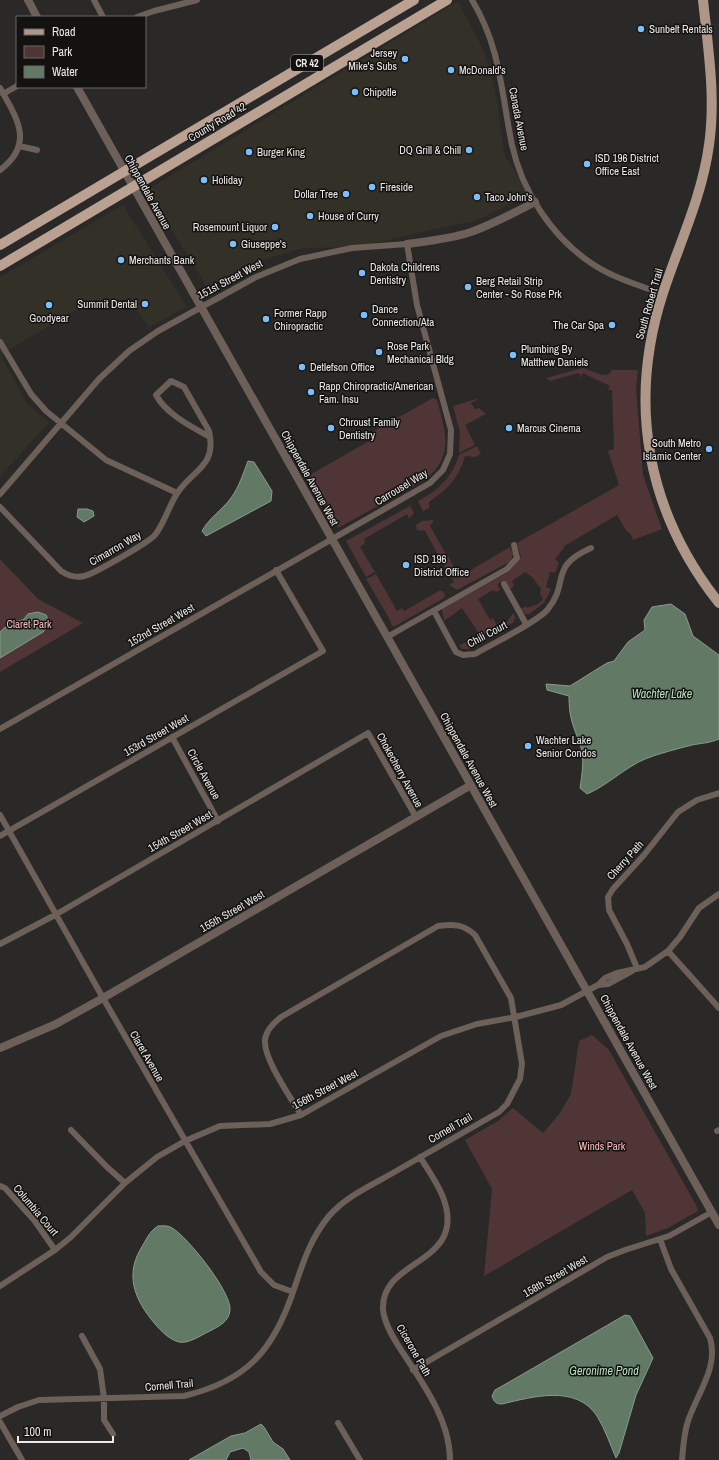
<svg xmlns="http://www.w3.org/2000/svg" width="719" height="1460" font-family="'Archivo Narrow',sans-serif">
  <rect width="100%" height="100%" fill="#2a2927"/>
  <path fill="#333028" d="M458 1 484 51 495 90 505 157 531 194 475 221 429 230 358 247 303 248 260 261 209 290 147 190Z
    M123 205 187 307 149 327 129 299 87 303 1 355 27 404 49 422 0 477V277Z"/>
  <path fill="#4f3535" d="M583 368 602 375 609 374 612 370H638L636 388 643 475 662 529 633 540 630 533 627 532 617 515 566 545 555 559 559 563 555 573 550 572 546 587 551 589 544 603 529 614H525L521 609 526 606 527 608 538 604 543 599 540 594 541 589 532 577 525 572 512 581 514 586 510 589 504 580 497 584 500 590 496 592 493 590 478 599 490 620 493 618 498 627 507 622 513 613 516 619H514V622L496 632 494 629 480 637 482 641 468 649H462L459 645 478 638V632L462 608 444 621 442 609 509 572 521 557 517 543 619 485 608 451 614 449 612 390H608L610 386 583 373 581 378 579 373 550 381 546 378Z
    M433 398 437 400C445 431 455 455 426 479L338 528 308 476 371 440 369 437 365 436Z
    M476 399 477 400 471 403 475 409 479 408 486 414 465 425 475 445 459 453 460 432 453 406Z
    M477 446 481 454 475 457 465 456C458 479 449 488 429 502V508L423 511 418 501C439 490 452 477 459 455Z
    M410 506 414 513 409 519 407 514 364 539 365 543 360 547 375 572 366 577 346 541Z
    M432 520 434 521 430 526 446 554 440 558 425 531 417 530 416 525 422 521Z
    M510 547 513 554 511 561 457 590 449 585 454 582 441 560 448 556 456 571 460 570 464 574Z
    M0 559 38 599 83 623 0 672Z
    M376 574 397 611 402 608 404 611 439 591H442L445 594 444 598 395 626H392L390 620 366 579Z
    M592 1035 609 1050 696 1205 698 1211 668 1228 646 1236 645 1213 632 1190 484 1276 492 1189 465 1140 498 1121 513 1108 543 1133 560 1113 571 1094 579 1041Z"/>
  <path fill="#617965" stroke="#8a9b8c" d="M248 461 254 462 272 491 271 501 206 536 202 531C209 518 222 510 231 498 239 487 243 474 248 461Z
    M78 509H87L93 511 94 516 84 522 77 517Z
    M671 604 685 614 693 636 719 655V739C710 743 702 743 692 745 677 749 660 753 645 759 624 768 608 785 587 794L580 788C582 774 585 758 580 744 573 725 569 718 569 696L547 690 546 684 570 686 607 663 614 661 628 642 645 630 644 620 652 607Z
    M38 612 46 615 50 623 43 632 0 658V632L11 622 23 620 28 614Z
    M158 1226C162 1226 168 1225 172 1228 188 1237 232 1293 230 1310 229 1322 219 1326 210 1331 201 1335 189 1344 179 1342 170 1340 161 1331 155 1324 134 1299 124 1274 143 1245 147 1238 150 1231 158 1226Z
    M625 1315 630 1316 653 1358 636 1395 619 1453 616 1458C610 1444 605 1429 597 1416 576 1384 532 1397 502 1404 496 1404 494 1402 492 1396L495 1390 504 1385Z
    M261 1424 264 1427 273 1442 283 1449 290 1460H251L249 1452 243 1448 230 1452 226 1460H189L231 1436 245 1433Z"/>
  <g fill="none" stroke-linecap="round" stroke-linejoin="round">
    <path stroke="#6c6059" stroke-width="6" d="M94 0 103 17
      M472 0C501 48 501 92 512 145 522 191 552 237 591 263 613 278 638 285 663 294
      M137 17 154 11 197 0
      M0 88C17 118 35 144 0 170
      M3 94 17 86
      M19 146 37 150
      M0 342 31 394 46 411 106 460 177 493
      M0 494 99 379 129 351 158 331 256 277 300 259 352 248 407 244 417 305 451 430 450 454 443 470 430 483 0 729
      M0 507 61 571C67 575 76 578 84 576 94 574 149 542 155 535 165 522 169 505 178 492 194 469 217 466 209 431L184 387 171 381 156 395C166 414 192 427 210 437
      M504 584 526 624
      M434 611 456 652 463 655 475 654C490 645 539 621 548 609 570 582 548 567 591 548
      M387 637 507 569 517 558 514 545
      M172 737 218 821
      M0 815 103 998 261 1272 274 1285 293 1292
      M0 836 323 651 276 570
      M0 944 55 915 368 733 416 817
      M668 951 719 1008
      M637 968 627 944 609 910 608 897 613 889 644 855 678 812 697 800 719 793
      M598 985 608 984 632 971
      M71 1130 107 1167 125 1183
      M717 1131 719 1130
      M420 1157C428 1170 439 1185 444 1200 466 1265 381 1258 383 1309 384 1324 395 1341 403 1353 424 1385 450 1421 450 1460
      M0 1186 5 1188 34 1220 55 1250
      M660 1239 671 1269 710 1338C719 1367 697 1394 688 1421 684 1433 683 1447 682 1460
      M0 1286 55 1250 71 1237 125 1183 157 1157 185 1141 220 1126 270 1124 301 1115 441 1036 477 1024 516 1017 561 1005 598 985 605 978 617 973 645 967 668 951 680 937 699 908 719 894
      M82 1336 100 1369 104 1398V1420L113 1434
      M413 1370 607 1257 625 1250 669 1236 712 1212
      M0 1416 18 1407 39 1400 184 1396C247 1381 274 1350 294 1289 303 1263 310 1239 329 1216 345 1197 370 1186 391 1174 427 1153 463 1133 499 1112L507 1104 520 1079 522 1064 511 998 475 935C463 924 454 924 438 926L281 1017C274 1023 266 1030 265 1040 263 1058 291 1098 301 1115
      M0 1422 22 1460
      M338 1423 360 1460"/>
    <path stroke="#6c6059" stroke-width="8" d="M28 0 37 17
      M77 87 719 1225
      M407 244C429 241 450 239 471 232 493 224 514 213 535 202
      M0 1048 56 1024 103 998 471 785"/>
    <path stroke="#ae9688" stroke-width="10" d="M703 0C708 48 716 97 709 145 702 197 679 244 663 293 627 404 647 512 719 603"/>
    <path stroke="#bba191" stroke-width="10" d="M0 245 414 0
      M0 266 447 0"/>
  </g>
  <g fill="#7cbef9" stroke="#131211" stroke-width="1.5">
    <circle cx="641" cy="29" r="4"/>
    <circle cx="405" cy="59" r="4"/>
    <circle cx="451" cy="70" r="4"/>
    <circle cx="355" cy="92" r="4"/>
    <circle cx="469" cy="150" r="4"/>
    <circle cx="249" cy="152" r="4"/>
    <circle cx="587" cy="164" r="4"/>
    <circle cx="204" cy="180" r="4"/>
    <circle cx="372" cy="187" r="4"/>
    <circle cx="346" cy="194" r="4"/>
    <circle cx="477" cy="197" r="4"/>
    <circle cx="310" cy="216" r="4"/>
    <circle cx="275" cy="227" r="4"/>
    <circle cx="233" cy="244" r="4"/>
    <circle cx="121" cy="260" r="4"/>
    <circle cx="362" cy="273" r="4"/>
    <circle cx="468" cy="287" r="4"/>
    <circle cx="145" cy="304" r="4"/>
    <circle cx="49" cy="305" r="4"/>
    <circle cx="364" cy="315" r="4"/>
    <circle cx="266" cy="319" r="4"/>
    <circle cx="612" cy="325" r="4"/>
    <circle cx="379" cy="352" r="4"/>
    <circle cx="513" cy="355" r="4"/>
    <circle cx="302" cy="367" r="4"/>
    <circle cx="311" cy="392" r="4"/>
    <circle cx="331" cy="428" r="4"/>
    <circle cx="509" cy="428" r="4"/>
    <circle cx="709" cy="449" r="4"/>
    <circle cx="406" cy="565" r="4"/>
    <circle cx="528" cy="746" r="4"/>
  </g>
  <g text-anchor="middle" stroke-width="3" stroke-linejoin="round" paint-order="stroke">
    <rect fill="#131211" stroke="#aaa9a8" stroke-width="1" x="291" y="55" width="32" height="16" rx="3"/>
    <g font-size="10" font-weight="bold" fill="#ebeae8">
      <text x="307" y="67">CR 42</text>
    </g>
    <g font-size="11" fill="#ebeae8" stroke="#131211" text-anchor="start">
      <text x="649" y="33">Sunbelt Rentals</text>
      <text x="397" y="57" text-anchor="end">Jersey<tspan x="397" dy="13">Mike's Subs</tspan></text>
      <text x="459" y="74">McDonald's</text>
      <text x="363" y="96">Chipotle</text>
      <text x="461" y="154" text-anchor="end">DQ Grill &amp; Chill</text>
      <text x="257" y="156">Burger King</text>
      <text x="595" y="162">ISD 196 District<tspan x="595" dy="13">Office East</tspan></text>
      <text x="212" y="184">Holiday</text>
      <text x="380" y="191">Fireside</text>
      <text x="338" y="198" text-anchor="end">Dollar Tree</text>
      <text x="485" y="201">Taco John's</text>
      <text x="318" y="220">House of Curry</text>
      <text x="267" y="231" text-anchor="end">Rosemount Liquor</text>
      <text x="241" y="248">Giuseppe's</text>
      <text x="129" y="264">Merchants Bank</text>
      <text x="370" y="271">Dakota Childrens<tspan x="370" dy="13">Dentistry</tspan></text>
      <text x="476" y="285">Berg Retail Strip<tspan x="476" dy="13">Center - So Rose Prk</tspan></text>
      <text x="137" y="308" text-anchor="end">Summit Dental</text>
      <text x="372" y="313">Dance<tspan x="372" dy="13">Connection/Ata</tspan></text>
      <text x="274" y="317">Former Rapp<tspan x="274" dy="13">Chiropractic</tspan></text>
      <text x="49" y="322" text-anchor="middle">Goodyear</text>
      <text x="604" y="329" text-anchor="end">The Car Spa</text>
      <text x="387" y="350">Rose Park<tspan x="387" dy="13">Mechanical Bldg</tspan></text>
      <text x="521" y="353">Plumbing By<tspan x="521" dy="13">Matthew Daniels</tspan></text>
      <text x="310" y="371">Detlefson Office</text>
      <text x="319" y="390">Rapp Chiropractic/American<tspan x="319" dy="13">Fam. Insu</tspan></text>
      <text x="339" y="426">Chroust Family<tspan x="339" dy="13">Dentistry</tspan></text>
      <text x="517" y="432">Marcus Cinema</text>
      <text x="701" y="447" text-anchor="end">South Metro<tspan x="701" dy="13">Islamic Center</tspan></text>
      <text x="414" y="563">ISD 196<tspan x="414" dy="13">District Office</tspan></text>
      <text x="536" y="744">Wachter Lake<tspan x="536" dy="13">Senior Condos</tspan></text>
    </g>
    <g font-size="11" fill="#ebeae8" stroke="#131211">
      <text transform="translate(519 119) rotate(79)" y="4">Canada Avenue</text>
      <text transform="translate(217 122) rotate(-31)" y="4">County Road 42</text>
      <text transform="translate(148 192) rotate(61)" y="4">Chippendale Avenue</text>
      <text transform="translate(230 279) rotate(-28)" y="4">151st Street West</text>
      <text transform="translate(649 304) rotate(-74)" y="4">South Robert Trail</text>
      <text transform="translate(310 478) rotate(61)" y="4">Chippendale Avenue West</text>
      <text transform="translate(401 487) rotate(-31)" y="4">Carrousel Way</text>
      <text transform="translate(115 548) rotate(-30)" y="4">Cimarron Way</text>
      <text transform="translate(161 625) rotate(-30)" y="4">152nd Street West</text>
      <text transform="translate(487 634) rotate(-28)" y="4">Chili Court</text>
      <text transform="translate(156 735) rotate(-30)" y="4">153rd Street West</text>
      <text transform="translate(469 760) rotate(61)" y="4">Chippendale Avenue West</text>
      <text transform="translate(400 770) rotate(61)" y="4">Chokecherry Avenue</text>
      <text transform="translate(204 774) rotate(61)" y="4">Circle Avenue</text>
      <text transform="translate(180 831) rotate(-30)" y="4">154th Street West</text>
      <text transform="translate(625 860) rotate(-48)" y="4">Cherry Path</text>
      <text transform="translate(232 911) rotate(-30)" y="4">155th Street West</text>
      <text transform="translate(629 1042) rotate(61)" y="4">Chippendale Avenue West</text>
      <text transform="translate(147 1056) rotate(60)" y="4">Claret Avenue</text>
      <text transform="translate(325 1089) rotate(-28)" y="4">156th Street West</text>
      <text transform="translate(450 1128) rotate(-30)" y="4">Cornell Trail</text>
      <text transform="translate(36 1210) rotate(50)" y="4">Columbia Court</text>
      <text transform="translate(555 1276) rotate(-30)" y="4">158th Street West</text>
      <text transform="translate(414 1350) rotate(60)" y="4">Cicerone Path</text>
      <text transform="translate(169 1385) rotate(-5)" y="4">Cornell Trail</text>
    </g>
    <g font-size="11" fill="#f8bbb9" stroke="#131211">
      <text x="29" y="628">Claret Park</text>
      <text x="602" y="1150">Winds Park</text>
    </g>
    <g font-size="12" font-style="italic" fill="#b2e0ba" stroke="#131211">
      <text x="662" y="698">Wachter Lake</text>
      <text x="604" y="1375">Geronime Pond</text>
    </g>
  </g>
  <rect x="16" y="16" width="130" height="72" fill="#131211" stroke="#696867"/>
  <rect x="24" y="29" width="20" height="6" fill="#ae9688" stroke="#696867"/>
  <text x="52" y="36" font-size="12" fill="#ebeae8">Road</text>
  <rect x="24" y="46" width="20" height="12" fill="#4f3535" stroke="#696867"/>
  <text x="52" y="56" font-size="12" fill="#ebeae8">Park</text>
  <rect x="24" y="66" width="20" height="12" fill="#617965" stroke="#696867"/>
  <text x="52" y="76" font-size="12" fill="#ebeae8">Water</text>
  <path d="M18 1436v6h95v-6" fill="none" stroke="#ebeae8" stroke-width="2"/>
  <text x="24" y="1436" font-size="12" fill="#ebeae8" stroke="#131211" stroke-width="3" paint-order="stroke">100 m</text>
</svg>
